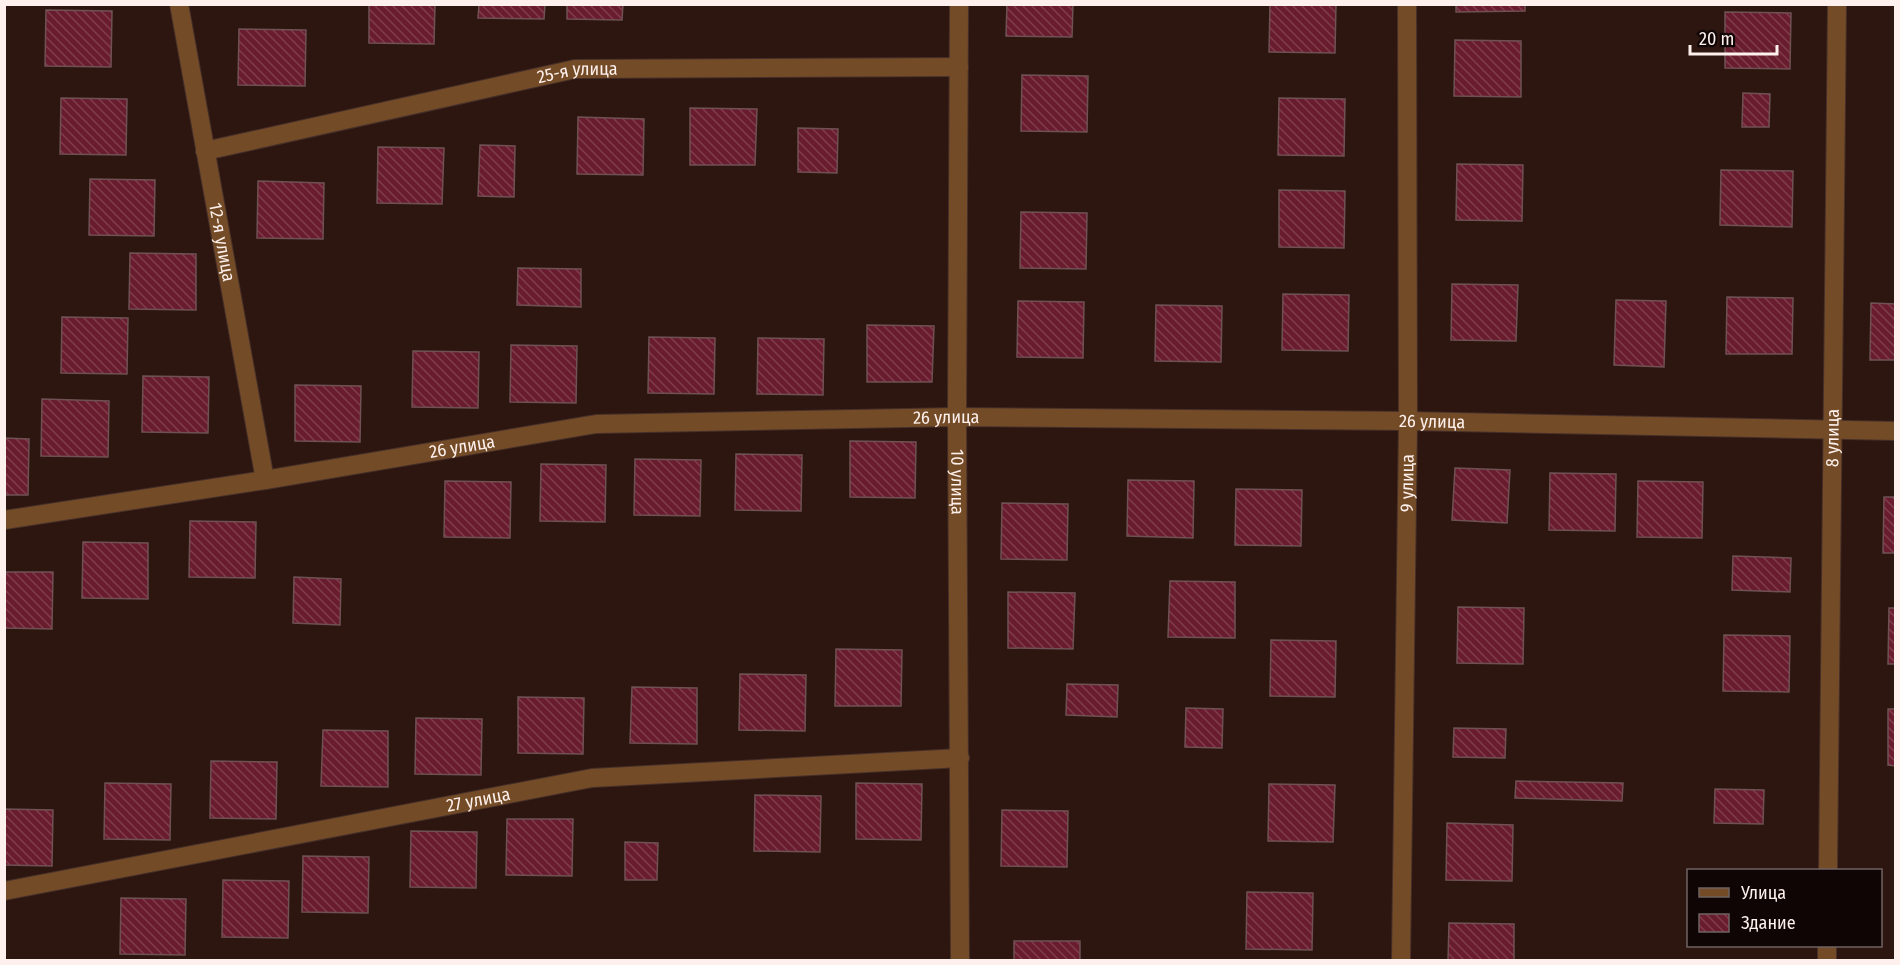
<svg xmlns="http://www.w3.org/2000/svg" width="1900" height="965" font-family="'Fira Sans Condensed',sans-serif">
  <defs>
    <pattern id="building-back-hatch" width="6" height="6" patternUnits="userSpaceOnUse" patternTransform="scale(1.5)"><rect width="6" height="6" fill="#681c2e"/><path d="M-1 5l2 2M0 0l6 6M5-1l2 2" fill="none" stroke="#7f3d4c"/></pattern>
  </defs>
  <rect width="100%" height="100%" fill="#2e1610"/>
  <path fill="url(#building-back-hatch)" stroke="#6f5154" stroke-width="1.5" d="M369 4H435L434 44 369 43Z
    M479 4H545L544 19 478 18Z
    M567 4H623L622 20 567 19Z
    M1007 4H1073L1072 37 1006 36Z
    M1270 4H1336L1335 53 1269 52Z
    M1456 4H1525V11L1456 12Z
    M46 10 112 11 111 67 45 66Z
    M1725 12 1791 13 1790 69 1725 68Z
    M239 29 306 30 305 86 238 85Z
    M1455 40 1521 41V97L1454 96Z
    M1022 75 1088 76 1087 132 1021 131Z
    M1743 93 1770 94 1769 127H1742Z
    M61 98 127 99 126 155 60 154Z
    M1279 98 1345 99 1344 156 1278 155Z
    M690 108 757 109 755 165H690Z
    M578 117 644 119 643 175 577 174Z
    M798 128 838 129 837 173 798 172Z
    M480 145 515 146 514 197 478 196Z
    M378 147 444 148 442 204 377 203Z
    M1457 164 1523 165 1522 221 1456 220Z
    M1721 170 1793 171 1792 227 1720 225Z
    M90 179 155 180 154 236 89 235Z
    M258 181 324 183 323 239 257 238Z
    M1279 190 1345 191 1344 248 1279 247Z
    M1021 212 1087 213 1086 269 1020 268Z
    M130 253 196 254V310L129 309Z
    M518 268 581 269V307L517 305Z
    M1452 284 1518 285 1516 341 1451 340Z
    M1283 294 1349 295 1348 351 1282 350Z
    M1727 297 1793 298 1792 354H1726Z
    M1616 300 1666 301 1664 367 1614 365Z
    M1018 301 1084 302 1083 358 1017 357Z
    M1871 303 1896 304V360H1870Z
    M1156 305 1222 306 1221 362 1155 361Z
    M62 317 128 318 127 374 61 373Z
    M867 325 934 326 932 382H867Z
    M649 337 715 338 714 394 648 393Z
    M758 338 824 339 823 395 757 394Z
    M511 345 577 346 576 403 510 402Z
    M413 351 479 352 478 408 412 407Z
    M143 376 209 377 208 433 142 432Z
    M295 385 361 386 360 442 295 441Z
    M42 399 109 401 108 457 41 456Z
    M4 438 29 439 28 495H4Z
    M850 441 916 442 915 498 850 497Z
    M736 454 802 455 801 511 735 510Z
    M635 459 701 460 700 516 634 515Z
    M541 464 606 465 605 522 540 521Z
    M1455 468 1510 470 1507 523 1452 520Z
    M1550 473 1616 474 1615 531 1549 530Z
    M1128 480 1194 481 1193 538 1127 536Z
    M445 481 511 482 510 538 444 537Z
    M1638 481 1703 482 1702 538 1637 537Z
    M1236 489 1302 490 1301 546 1235 545Z
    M1884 497H1896V553H1883Z
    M1002 503 1068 504 1067 560 1001 559Z
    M190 521 256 522 255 578 189 577Z
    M83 542 148 543V599L82 598Z
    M1733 556 1791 558 1790 592 1732 590Z
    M4 572H53L52 629 4 628Z
    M294 577 341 579 340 625 293 623Z
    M1170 581 1235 582V638L1168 637Z
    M1008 592 1075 593 1073 649 1008 648Z
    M1458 607 1524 608 1523 664 1457 663Z
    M1889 608H1896V664H1888Z
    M1724 635 1790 636 1789 692 1723 691Z
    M1271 640 1336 641 1335 697 1270 696Z
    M836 649 902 650 901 706H835Z
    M740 674 806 675 805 731 739 730Z
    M1067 684 1118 685 1117 717 1066 715Z
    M632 687 697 688V744L630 743Z
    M518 697 584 698 583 754 518 753Z
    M1186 708 1223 709 1222 748 1185 747Z
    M1888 709H1896V766L1888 765Z
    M416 718 482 719 481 775 415 774Z
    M1454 728 1506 729 1505 758 1453 757Z
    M323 730 388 731V787L321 786Z
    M211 761 277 762 276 819 210 818Z
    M1516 781 1623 783 1622 801 1515 798Z
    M105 783 171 784 170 840 104 839Z
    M856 783 922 784 921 840 856 839Z
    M1269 784 1335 785 1333 842 1268 841Z
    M1715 789 1764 790 1763 824 1714 823Z
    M755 795 821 796 820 852 754 851Z
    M4 809 53 810 52 866 4 865Z
    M1002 810 1068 811 1067 867 1001 866Z
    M507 819H573L572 876 506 875Z
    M1447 823 1513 825 1512 881 1446 880Z
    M411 831 477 832 476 888 410 887Z
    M625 842 658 843 657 880H625Z
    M303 856 369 857 368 913 302 912Z
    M223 880 289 881 288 938 222 937Z
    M1247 892 1313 893 1312 950 1246 949Z
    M121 898 186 899 185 955 120 954Z
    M1449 923 1514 924V960H1448Z
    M1014 941H1080V960H1014Z"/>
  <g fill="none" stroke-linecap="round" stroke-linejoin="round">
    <defs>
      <g id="minor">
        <path id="s1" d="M179 4 265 480"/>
        <path id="s2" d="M959 4 957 417 960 960"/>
        <path id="s3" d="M205 151 575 69 959 67"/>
        <path id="s4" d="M4 520 265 480 596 424 957 417 1408 421 1896 431"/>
        <path id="s5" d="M1828 870 1837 4"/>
        <path id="s6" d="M4 891 592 778 960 758"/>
        <path id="s7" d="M1401 960 1408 421 1407 4"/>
        <path d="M1827 960V946"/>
      </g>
    </defs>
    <use href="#minor" stroke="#47302a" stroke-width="20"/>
    <use href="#minor" stroke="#744b27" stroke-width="18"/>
  </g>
  <g text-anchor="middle" stroke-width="5" stroke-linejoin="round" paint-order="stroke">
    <g font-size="18" fill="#fef0ec" stroke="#0f0504">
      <text dy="6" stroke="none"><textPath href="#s3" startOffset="381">25-я улица</textPath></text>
      <text dy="6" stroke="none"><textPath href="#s1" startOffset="242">12-я улица</textPath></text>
      <text dy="6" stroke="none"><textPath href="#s4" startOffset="950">26 улица</textPath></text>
      <text dy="6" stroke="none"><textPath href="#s4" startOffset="1436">26 улица</textPath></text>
      <text dy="6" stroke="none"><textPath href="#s5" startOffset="432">8 улица</textPath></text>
      <text dy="6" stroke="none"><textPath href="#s4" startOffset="464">26 улица</textPath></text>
      <text dy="6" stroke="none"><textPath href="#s2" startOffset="478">10 улица</textPath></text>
      <text dy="6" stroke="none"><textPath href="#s7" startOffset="477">9 улица</textPath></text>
      <text dy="6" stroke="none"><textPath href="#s6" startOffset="483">27 улица</textPath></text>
    </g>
  </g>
  <rect width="1900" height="965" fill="none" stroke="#fef0ec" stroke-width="12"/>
  <rect x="1687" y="869" width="195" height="78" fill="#0f0504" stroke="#6f6361" stroke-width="1.5"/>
  <rect x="1699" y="888" width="30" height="9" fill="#744b27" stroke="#6f6361" stroke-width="1.5"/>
  <text x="1741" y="899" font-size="18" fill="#fef0ec">Улица</text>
  <rect x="1699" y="914" width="30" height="18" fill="url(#building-back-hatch)" stroke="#6f6361" stroke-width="1.5"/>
  <text x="1741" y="929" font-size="18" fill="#fef0ec">Здание</text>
  <path d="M1690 45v9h87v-9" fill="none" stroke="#fef0ec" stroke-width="3"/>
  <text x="1699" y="45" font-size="18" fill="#fef0ec" stroke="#0f0504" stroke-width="4.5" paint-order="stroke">20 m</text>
</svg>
